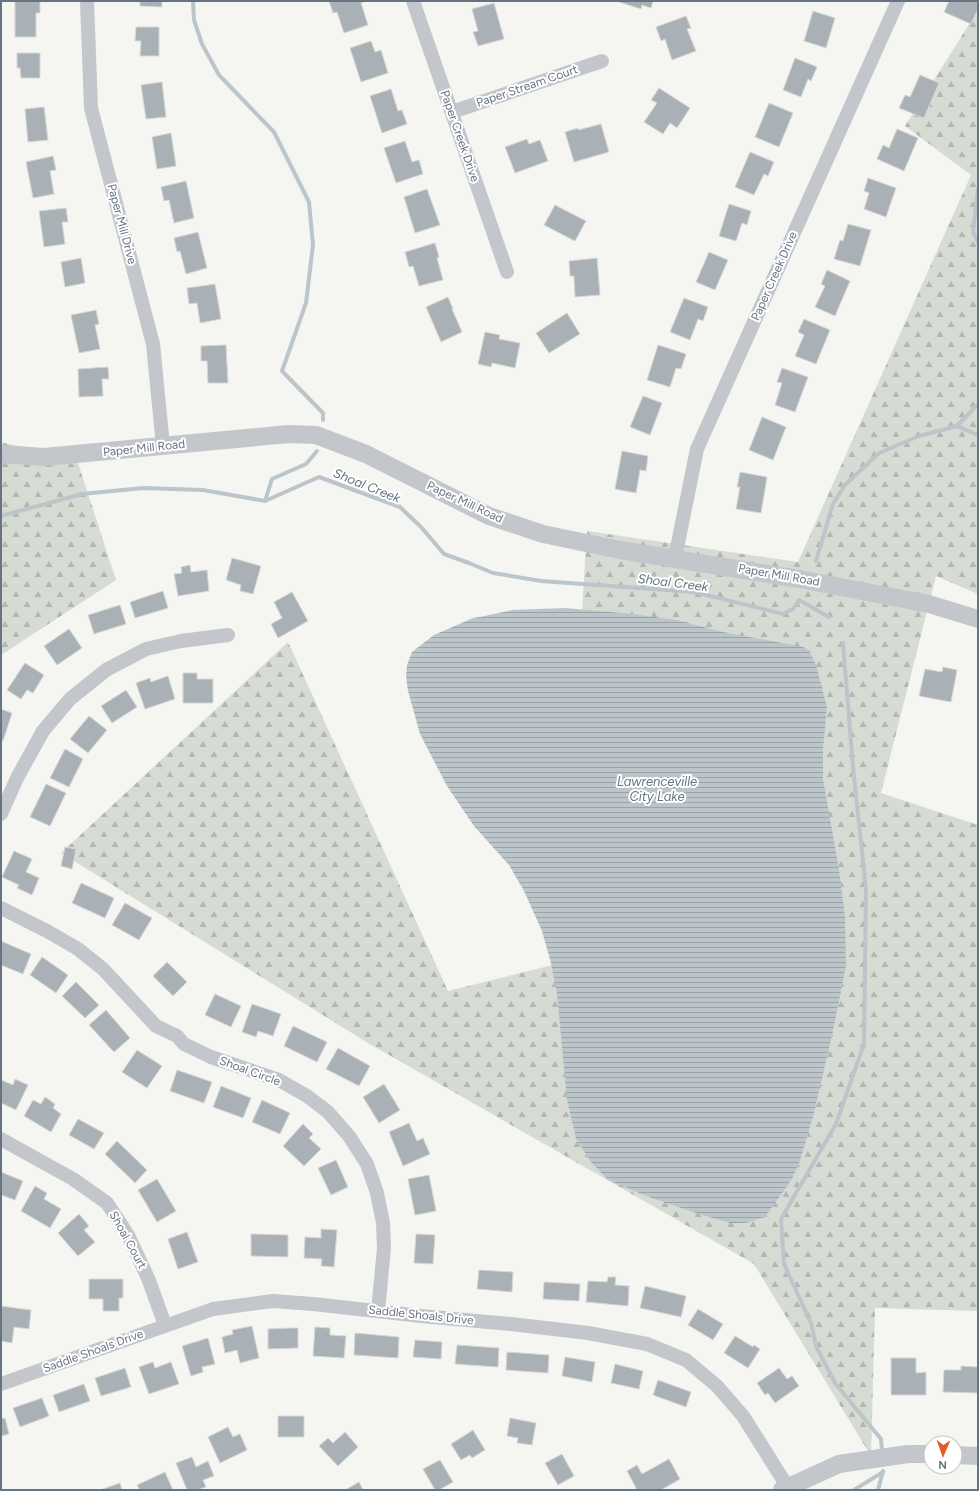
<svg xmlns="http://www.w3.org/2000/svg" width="979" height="1491" font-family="Figtree,sans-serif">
  <defs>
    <pattern id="forest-firs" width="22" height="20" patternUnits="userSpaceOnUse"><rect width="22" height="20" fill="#d6dcd3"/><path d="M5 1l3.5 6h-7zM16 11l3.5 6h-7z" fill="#b1b7b1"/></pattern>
    <pattern id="water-rules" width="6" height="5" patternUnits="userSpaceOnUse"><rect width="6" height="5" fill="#bcc5ca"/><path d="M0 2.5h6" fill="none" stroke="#9ca4a9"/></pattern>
  </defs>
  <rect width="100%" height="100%" fill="#f5f5f2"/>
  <path fill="url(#forest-firs)" d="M978 10V594L936 576 881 793 978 825V1311L875 1308 871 1456 754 1264 368 1043 61 853 288 642 448 991 694 930 582 612 587 531 798 562 971 175 905 126Z
    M1 442 77 460 116 580 1 655Z"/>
  <path fill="url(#water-rules)" d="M565 608 633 614 676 620 723 632 803 647 809 650 816 665 827 707 823 750V779L839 870 845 917 846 966 833 1031 814 1113 800 1161 792 1179 765 1217 746 1223H730L702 1215 649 1197 608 1180 591 1162 576 1139 567 1100 557 994 551 963 542 931 524 891 509 865 474 826 447 786 420 734 408 691 406 676 407 665 412 652 434 635 473 618 480 617 512 610Z"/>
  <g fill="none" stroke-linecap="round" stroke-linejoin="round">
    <path stroke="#bcc5ca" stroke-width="4" d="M193 1 194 20 202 44 219 75 274 132 309 202 313 245 306 303 282 371 323 413V420
      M978 189 973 232 978 242
      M957 426 978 404
      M265 501 272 479 306 464 317 451
      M1 516 82 494 143 488 203 490 265 501 319 477 400 507 421 527 444 554 469 563 493 573 541 581 694 592 783 614 793 609 799 600 829 617
      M816 561 833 504 845 485 879 453 919 436 957 426 978 435
      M843 643 853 767 866 890 864 1044 836 1124 781 1219 784 1264 811 1323 816 1346 835 1383 881 1439 882 1450
      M854 1490 883 1472
      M878 1490 883 1471"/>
  </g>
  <path fill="#aab1b6" stroke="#d7d7d4" d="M15 1H40V13H36V37H15Z
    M140 1H162V7L140 6Z
    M329 1H363L364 2 361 3 368 25 344 33 337 12 333 13Z
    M616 1H653L651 8 642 5 641 9Z
    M949 1H978V9L971 24 944 12Z
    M494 3 504 39 478 46 473 32 478 31 472 9Z
    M813 11 835 18 826 48 804 41Z
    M686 16 691 28 687 29 696 51 672 60 665 39 661 41 656 27Z
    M136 27H159V56H140L141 41H135Z
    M371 41 375 52 381 50 388 73 361 82 350 48Z
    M17 53H40V78H21L20 68H17Z
    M795 58 817 67 811 81 808 79 801 97 783 90Z
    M920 75 939 83 924 118 899 108 905 95 910 97Z
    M162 82 166 117 146 119 141 85Z
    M659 88 690 108 677 128 670 123 663 134 644 122 657 103 651 100Z
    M391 89 398 111 402 110 407 124 382 133 370 96Z
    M769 103 793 113 779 147 755 137Z
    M44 107 48 140 28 142 25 109Z
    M601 124 609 152 574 162 565 132 578 128V130Z
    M897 129 918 138 904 171 877 159 883 145 889 148Z
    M171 133 176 166 157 169 152 137Z
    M527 139 529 144 540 140 548 161 515 173 505 147Z
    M405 141 412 162 419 160 423 174 396 183 384 148Z
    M750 152 774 162 768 176 764 174 754 195 735 187Z
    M53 156 56 170 50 171 54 194 33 198 26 162Z
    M868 178 896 188 886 217 864 209 869 193 864 191Z
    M186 181 194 218 174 223 169 200 164 201 161 187Z
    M427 189 440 225 415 233 404 197Z
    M729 204 751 211 747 225 742 223 736 241 719 236Z
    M555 205 586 221 575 241 544 225Z
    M66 208 68 222H62L65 244 44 247 39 211Z
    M848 224 871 230 860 266 834 259 840 240 843 241Z
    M198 232 207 268 186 274 180 251 177 252 174 238Z
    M435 243 439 257 437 258 443 280 419 286 413 266 409 267 405 252Z
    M709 252 728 260 715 290 696 282Z
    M81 258 85 283 65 287 61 262Z
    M597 258 600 295 575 297 574 276H570L569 261Z
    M827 270 850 281 835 316 815 307 825 286 821 284Z
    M215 284 221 319 200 323 197 303 189 304 187 288Z
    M448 297 453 309H452L462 332 441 342 426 307Z
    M684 298 708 307 703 321 698 319 690 340 670 332Z
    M96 310 99 324 95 325 100 349 79 353 71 315Z
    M567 313 580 334 549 353 536 333Z
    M804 319 830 330 816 364 795 356 804 335 798 332Z
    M485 332 500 335 499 339 520 343 515 368 492 363 491 367 478 364Z
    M226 345 228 383H208L207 361H201V346Z
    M658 345 686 354 681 369 676 368 670 387 647 380Z
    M108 367 109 379H102L103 396 79 397 78 369Z
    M782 368 808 377 795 412 775 405 782 383 777 382Z
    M643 396 662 403 650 435 630 427Z
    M762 417 786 427 773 460 749 450Z
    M622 451 648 456 646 471 640 470 636 493 615 489Z
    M740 472 767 477 761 513 736 509 740 487H737Z
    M232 558 261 566 253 594 240 591 241 585 226 580Z
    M190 565 191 572 207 570 209 591 178 596 174 574 182 573 181 567Z
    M163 591 168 608 135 618 130 602Z
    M292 592 308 621 278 638 271 624 282 618 274 602Z
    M120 605 126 624 94 634 88 615Z
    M69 629 82 648 57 665 44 646Z
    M25 663 44 675 33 693 27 690 21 699 7 690Z
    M943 667 957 670 951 702 919 696 925 669 942 672Z
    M183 673H197V679H213V703H183Z
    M168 676 175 699 145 709 136 683 150 678 151 682Z
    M126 690 137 707 112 723 101 706Z
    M1 709 12 713 3 741 1 740Z
    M89 716 107 730 88 753 70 739Z
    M65 749 83 759 69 787 50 778Z
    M46 784 66 793 50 826 30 817Z
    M65 847 76 849 72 869 61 866Z
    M14 851 32 859 26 872 39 878 32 895 17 888 19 885 2 877Z
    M81 883 114 898 105 918 72 903Z
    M125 903 152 918 139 940 112 925Z
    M1 941 31 954 23 974 1 965Z
    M42 957 68 975 56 993 30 975Z
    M167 962 187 982 173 996 153 976Z
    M76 982 99 1005 85 1018 62 996Z
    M215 994 241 1006 231 1027 205 1015Z
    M252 1004 281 1014 273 1036 258 1031 256 1037 242 1032Z
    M106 1010 130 1038 114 1052 89 1025Z
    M293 1026 327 1042 317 1062 284 1046Z
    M338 1048 370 1066 359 1086 326 1069Z
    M137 1050 162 1066 147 1088 122 1072Z
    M177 1070 212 1082 204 1103 170 1091Z
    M15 1079 28 1085 16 1110 1 1103V1080L13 1085Z
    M384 1084 400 1110 379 1123 363 1097Z
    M221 1086 251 1098 243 1118 213 1107Z
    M45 1097 55 1104 53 1108 61 1114 51 1132 24 1116 33 1100 41 1104Z
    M262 1100 290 1113 280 1134 252 1122Z
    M78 1119 104 1133 94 1149 69 1135Z
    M409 1123 417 1141 423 1138 430 1154 403 1166 389 1132Z
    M303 1124 313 1134 309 1138 321 1149 304 1166 283 1146Z
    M117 1141 147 1170 135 1183 105 1154Z
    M336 1160 348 1187 331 1195 318 1168Z
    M1 1172 23 1181 15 1200 1 1195Z
    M429 1175 436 1211 415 1215 408 1179Z
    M157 1179 176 1211 157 1222 138 1190Z
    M35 1186 47 1193 44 1199 61 1209 50 1228 21 1211Z
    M79 1214 89 1226 84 1230 95 1242 78 1256 58 1233Z
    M321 1229 337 1230 334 1267 321 1266 322 1259 304 1258 305 1237 321 1238Z
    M187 1232 198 1262 178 1269 168 1239Z
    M251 1234 288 1235V1257L251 1256Z
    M416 1234 435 1235 433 1264 414 1263Z
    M479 1270 513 1272 512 1292 477 1289Z
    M608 1277H616L615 1285 629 1286 628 1306 586 1302 588 1281 607 1282Z
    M89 1279H123V1298H119V1311H103V1299H89Z
    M544 1282 580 1284 579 1301 543 1299Z
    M645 1286 686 1296 681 1317 640 1308Z
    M1 1306 31 1310 29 1329 14 1327 12 1343 1 1341Z
    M698 1309 723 1324 713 1340 688 1325Z
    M252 1326 259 1358 240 1363 237 1350 225 1353 222 1337 233 1334 232 1330Z
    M315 1327 330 1328V1335L346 1336 344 1358 313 1356Z
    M289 1328H298V1348L268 1349V1329Z
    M355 1333 399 1337 398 1358 354 1355Z
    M735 1336 753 1347 754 1345 760 1349 748 1368 724 1353Z
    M208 1338 215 1364 202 1367 203 1372 191 1376 182 1346Z
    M415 1340 442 1342 441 1359 413 1357Z
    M457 1345 499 1348 498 1367 455 1364Z
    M507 1352 549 1355 548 1373 506 1370Z
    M565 1357 595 1362 592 1382 562 1376Z
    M891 1358H916V1373L926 1372V1395H891Z
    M153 1362 155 1368 171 1362 179 1384 149 1394 139 1367Z
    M615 1364 643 1371 639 1389 611 1383Z
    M961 1366 978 1367V1393L943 1392 944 1370H961Z
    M125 1368 131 1387 101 1396 95 1378Z
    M779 1368 787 1379 792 1376 799 1386 775 1403 768 1393 765 1395 757 1383Z
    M658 1380 691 1392 686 1407 653 1395Z
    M84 1384 90 1401 59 1412 53 1395Z
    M42 1398 49 1416 20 1427 13 1408Z
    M278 1416H304V1437H278Z
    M5 1418 9 1434 1 1436V1419Z
    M510 1418 536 1423 532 1445 517 1443 518 1438 507 1436Z
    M228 1427 233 1437 240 1434 247 1450 220 1463 208 1437Z
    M473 1430 485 1450 472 1458 470 1455 461 1460 451 1444Z
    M345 1432 358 1447 338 1466 319 1446 328 1438 333 1443Z
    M562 1454 574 1476 558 1485 545 1463Z
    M192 1457 196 1467 208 1461 214 1476 203 1480 206 1487 197 1490H187L176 1463Z
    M669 1459 680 1479 661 1490H637L627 1471 637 1465 642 1474Z
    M440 1460 453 1482 439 1490H435L423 1469Z
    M165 1472 173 1490H140L137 1485Z
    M359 1482 363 1490H345Z
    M120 1483 122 1490H100Z"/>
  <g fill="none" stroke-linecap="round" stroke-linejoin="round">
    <path stroke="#c3c6ca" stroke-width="14" d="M87 1 91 108 153 344 163 446
      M413 1 507 272
      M452 112 602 61
      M675 558 697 449 898 1
      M1 814 17 778 43 731 70 699 106 670 146 649 181 641 228 635
      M1 908 47 931 78 949 103 969 156 1026 177 1036 184 1044 211 1057 279 1080 307 1096 328 1112 349 1136 367 1164 377 1193 383 1223 384 1248 378 1311
      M1 1139 73 1179 107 1203 128 1235 148 1278 165 1325
      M1 1384 213 1309 273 1301 313 1304 421 1316 511 1324 588 1333 647 1344 686 1360 717 1386 743 1416 787 1486"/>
    <path stroke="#c3c6ca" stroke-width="18" d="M1 454 44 457 289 434 316 435 366 454 489 516 543 534 620 550 799 579 929 604 978 619
      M955 1455 978 1456
      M782 1490 839 1464 908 1454H931"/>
  </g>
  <g text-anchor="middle" stroke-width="4" stroke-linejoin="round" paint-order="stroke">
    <g font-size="12" fill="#657382" stroke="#fff">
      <text transform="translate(527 86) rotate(-19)" y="4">Paper Stream Court</text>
      <text transform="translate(460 136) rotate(71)" y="4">Paper Creek Drive</text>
      <text transform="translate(122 224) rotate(75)" y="4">Paper Mill Drive</text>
      <text transform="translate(774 276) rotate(-66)" y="4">Paper Creek Drive</text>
      <text transform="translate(144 448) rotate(-6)" y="4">Paper Mill Road</text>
      <text transform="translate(465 502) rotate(25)" y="4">Paper Mill Road</text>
      <text transform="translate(779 575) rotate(10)" y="4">Paper Mill Road</text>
      <text transform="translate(250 1071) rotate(20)" y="4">Shoal Circle</text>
      <text transform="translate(128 1240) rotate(61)" y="4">Shoal Court</text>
      <text transform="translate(421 1315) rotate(6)" y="4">Saddle Shoals Drive</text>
      <text transform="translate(93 1351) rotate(-20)" y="4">Saddle Shoals Drive</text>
    </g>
    <g font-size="13" font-style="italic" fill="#61757f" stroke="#fff">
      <text transform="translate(367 485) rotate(22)" y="5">Shoal Creek</text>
      <text transform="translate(673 582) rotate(7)" y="5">Shoal Creek</text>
      <text x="657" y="786">Lawrenceville<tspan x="657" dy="15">City Lake</tspan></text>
    </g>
  </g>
  <rect width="979" height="1491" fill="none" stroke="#657382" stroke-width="4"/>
  <g transform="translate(943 1455) rotate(182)"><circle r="19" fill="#ffffff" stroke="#c1c7cd"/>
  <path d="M0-3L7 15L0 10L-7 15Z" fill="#de5e2a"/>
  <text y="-6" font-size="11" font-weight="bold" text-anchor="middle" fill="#657382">N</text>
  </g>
</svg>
